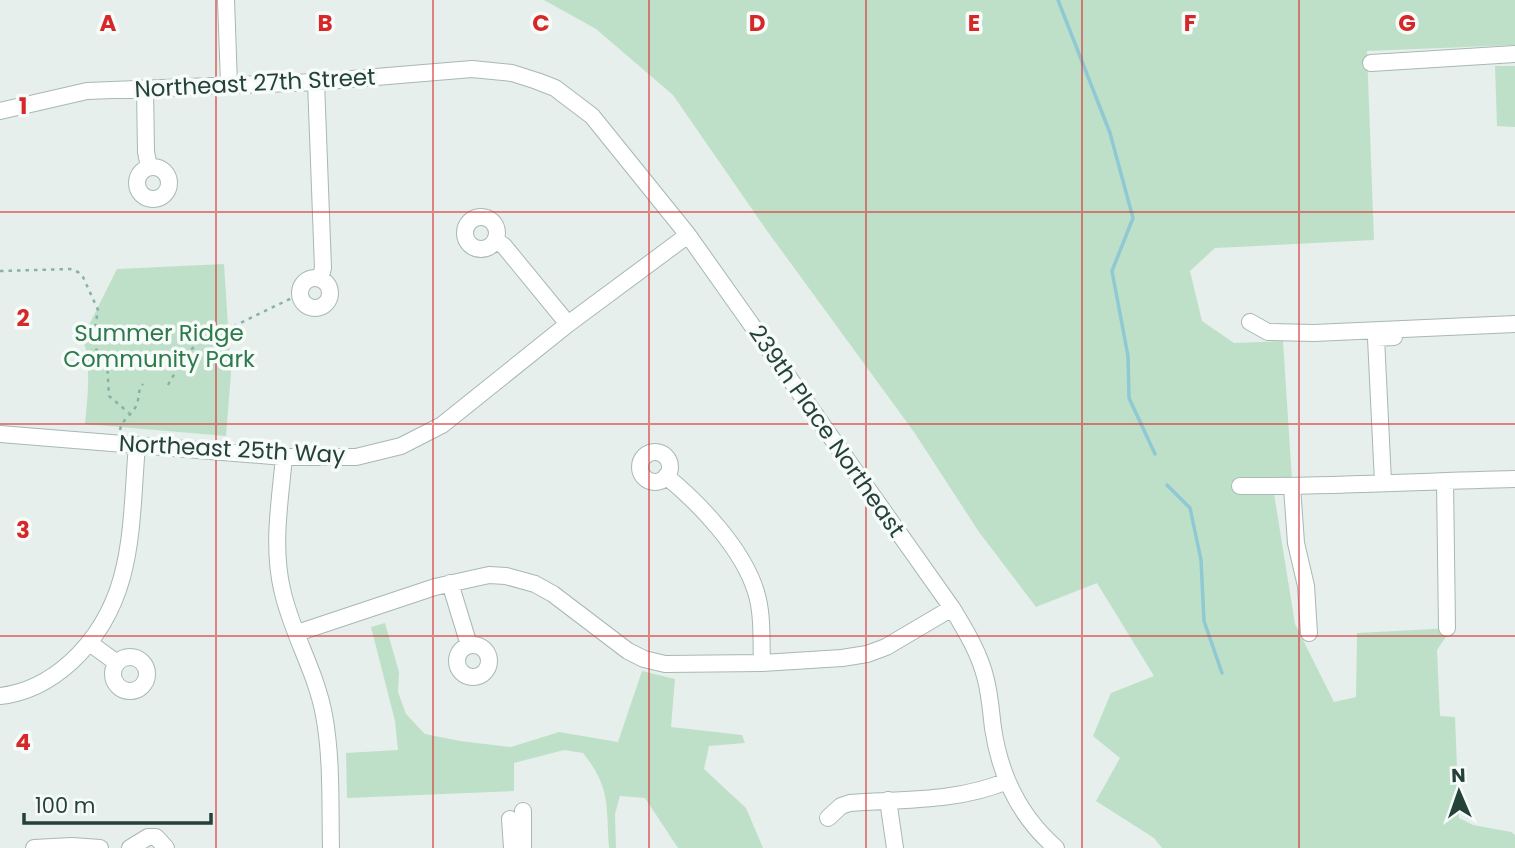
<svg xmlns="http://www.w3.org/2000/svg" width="1515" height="848" font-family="Poppins,sans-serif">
  <rect width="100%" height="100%" fill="#e6efeb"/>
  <path fill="#bfe0c8" d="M544 0H1515V45L1367 51 1374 240 1215 248 1190 271 1202 321 1234 343 1283 341 1292 480 1272 481 1295 624 1334 702 1356 697 1357 633 1452 628 1437 650 1440 716 1455 717 1459 818 1473 825 1511 832 1515 835V848H1162L1154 838 1096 801 1120 758 1093 736 1111 693 1154 676 1097 583 1036 607 979 532 914 432 765 228 673 95 596 29Z
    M1495 66H1515V127L1497 126Z
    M224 264 231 373 226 436 85 424C88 394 91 367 83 337L117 269Z
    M385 623 399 672 398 692 406 714 425 734 460 741 511 747 559 732 618 742 642 671 675 679 671 727 742 735 745 743 709 746 704 769 746 808 763 848H678L645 798 620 796 615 814 616 848H609C606 806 611 788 583 753L564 750 514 763V791L347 798 346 753 398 750 395 721 371 627Z"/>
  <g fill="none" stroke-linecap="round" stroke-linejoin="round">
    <path stroke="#8ec9d4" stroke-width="3.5" d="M1058 0 1110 133 1133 218 1112 271 1128 356 1129 398 1155 454
      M1167 485 1190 508 1201 560 1204 621 1222 673"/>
    <defs>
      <path id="minor" d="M226 0 229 84
        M1371 63 1515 54
        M316 82 323 268 320 279
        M145 88 146 152 149 167
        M0 111 87 91 316 82 472 69 512 73 537 81 555 88 592 116 688 235 952 608C966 631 980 654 986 680 990 696 991 712 993 728 1000 775 1020 817 1056 848
        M137 183a16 16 0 1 1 32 0a16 16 0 1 1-32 0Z
        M465 233a16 16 0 1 1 32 0a16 16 0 1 1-32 0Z
        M495 240 504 246 568 324
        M300 293a15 15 0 1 1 30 0a15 15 0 1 1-30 0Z
        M1250 322 1268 332 1314 333 1515 324
        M0 434 284 457H356L401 446 442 425 568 324 688 235
        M640 467a15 15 0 1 1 30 0a15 15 0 1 1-30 0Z
        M284 457C280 501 272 546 282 589 291 632 316 671 324 715 332 758 330 804 331 848
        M666 476C700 504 743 549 756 592 763 614 761 640 762 663
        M1445 481 1447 628
        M1383 482 1376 338 1394 337
        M1240 486C1332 487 1423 481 1515 479
        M1292 487 1296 543 1306 586 1309 633
        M450 583 469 645
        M297 633 435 587 489 575 506 576 535 584 553 594 628 651 644 659 665 664 762 663 842 658 867 654 886 647 952 608
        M91 644 117 663
        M457 661a16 16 0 1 1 32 0a16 16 0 1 1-32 0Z
        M113 674a17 17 0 1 1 34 0a17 17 0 1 1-34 0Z
        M0 696C28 693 50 681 71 662 136 602 130 526 137 445
        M888 800 895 848
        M523 811V848
        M828 818 841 806 850 803C903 799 957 802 1007 781
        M510 819 512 848
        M34 848 72 846 100 848
        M130 848 148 837H156L166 848"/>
    </defs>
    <use href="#minor" stroke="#a8b8b2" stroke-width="18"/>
    <path stroke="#86b3a5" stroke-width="2.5" stroke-dasharray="3.5 5" stroke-linecap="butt" d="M0 271 70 269 78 272 83 277 98 310 93 340 96 349 107 362 109 396 129 413
      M168 385 183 359 208 331 232 327 300 294
      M120 430C122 419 132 415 136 406 140 398 137 391 143 384"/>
    <use href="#minor" stroke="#fff" stroke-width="16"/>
  </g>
  <path fill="none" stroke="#d62828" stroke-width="2" stroke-opacity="0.55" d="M216 0V848M433 0V848M649 0V848M866 0V848M1082 0V848M1299 0V848M0 212H1515M0 424H1515M0 636H1515"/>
  <g text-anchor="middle" stroke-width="7" stroke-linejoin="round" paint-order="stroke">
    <g font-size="23" fill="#24423a" stroke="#f7fbf9">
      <text transform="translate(255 83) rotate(-3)" y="8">Northeast 27th Street</text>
      <text transform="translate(827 431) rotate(55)" y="8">239th Place Northeast</text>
      <text transform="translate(232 449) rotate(3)" y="8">Northeast 25th Way</text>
    </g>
    <g font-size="23" fill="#2d7a4b" stroke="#f7fbf9">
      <text x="159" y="341">Summer Ridge<tspan x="159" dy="26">Community Park</tspan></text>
    </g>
  </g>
  <g font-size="23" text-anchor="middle" font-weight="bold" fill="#d62828" stroke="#f7fbf9" stroke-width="7" stroke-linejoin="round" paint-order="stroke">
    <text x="108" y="31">A</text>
    <text x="325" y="31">B</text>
    <text x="541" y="31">C</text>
    <text x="757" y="31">D</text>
    <text x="974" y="31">E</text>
    <text x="1190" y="31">F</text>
    <text x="1407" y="31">G</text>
    <text x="23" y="114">1</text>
    <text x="23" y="326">2</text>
    <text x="23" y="538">3</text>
    <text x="23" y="750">4</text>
  </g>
  <g transform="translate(1459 792) rotate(358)" stroke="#f7fbf9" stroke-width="5" paint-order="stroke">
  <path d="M0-5L12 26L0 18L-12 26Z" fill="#24423a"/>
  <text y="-10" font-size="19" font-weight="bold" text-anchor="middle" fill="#24423a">N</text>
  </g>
  <path d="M24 813v10h187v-10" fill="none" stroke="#24423a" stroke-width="3.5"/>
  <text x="35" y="813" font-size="21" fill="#24423a" stroke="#f7fbf9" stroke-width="5" paint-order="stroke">100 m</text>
</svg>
